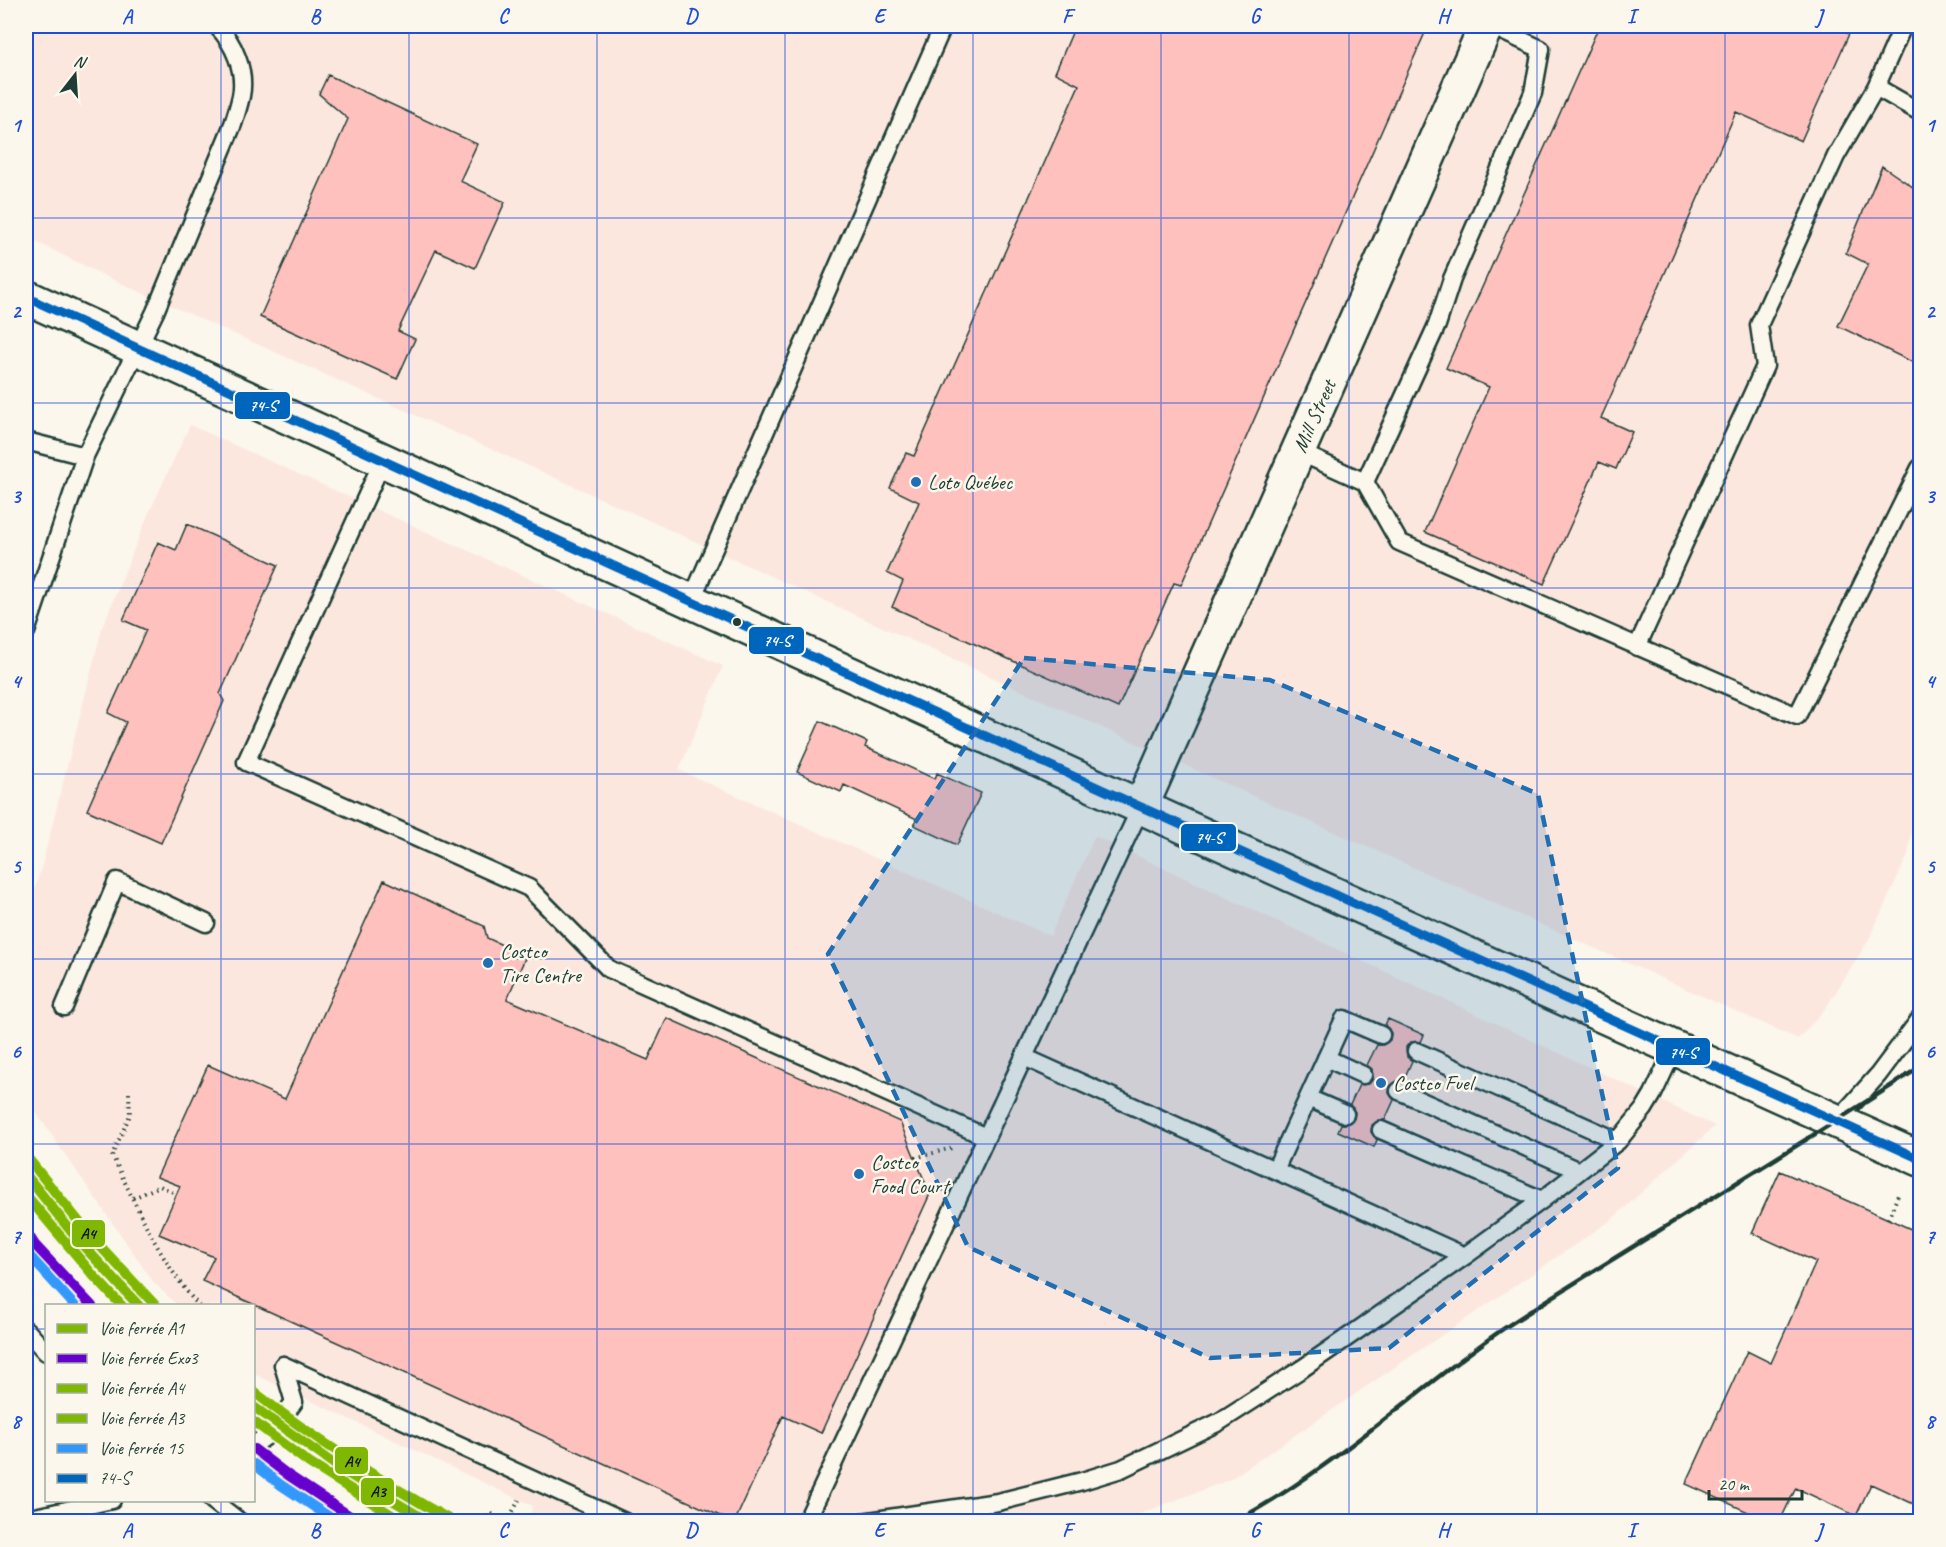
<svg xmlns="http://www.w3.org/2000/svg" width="1946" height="1547" font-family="Caveat,sans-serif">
  <rect width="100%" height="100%" fill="#fbf7ec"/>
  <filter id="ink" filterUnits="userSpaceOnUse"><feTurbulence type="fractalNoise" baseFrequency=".0167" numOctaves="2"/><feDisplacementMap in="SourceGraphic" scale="12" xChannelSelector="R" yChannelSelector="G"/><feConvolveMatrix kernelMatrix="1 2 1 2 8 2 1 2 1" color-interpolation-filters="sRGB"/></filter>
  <g filter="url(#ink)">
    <path fill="#fce7de" d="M26 26H1920V786H1919L1908 855 1868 941 1825 1009 1798 1039 1215 779 580 489 107 277 26 237Z
      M190 425 723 666 679 770 1050 936 1095 836 1715 1126 1610 1221 1229 1480 1121 1521 527 1522 533 1506 254 1374V1306L177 1305 154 1283 26 1098V916L41 869 102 628 147 517Z"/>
    <path fill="#fec1be" stroke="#1f3d34" stroke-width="1.5" d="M1075 26H1428L1181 585 1174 583 1118 708 892 607 903 581 887 573 919 502 890 488 906 453 914 456 1079 85 1055 73Z
      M1599 26H1830L1849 34 1801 141 1736 112 1601 418 1632 432 1616 469 1599 462 1544 584 1425 532 1489 387 1446 368Z
      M328 75 477 144 460 181 505 202 475 268 436 250 398 331 415 339 397 379 260 317 348 119 319 94Z
      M1882 166 1920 192V366L1838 326 1868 264 1846 253Z
      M187 524 278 565 220 694 224 701 161 843 87 810 126 722 108 713 146 630 123 620 158 542 176 550Z
      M820 721 867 742 865 747 935 779 937 773 981 793 957 845 914 825 917 819 844 785 841 792 797 772Z
      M384 880 484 926 487 938 526 956 507 999 648 1060 667 1018 900 1122 930 1194 821 1433 783 1416 735 1521H731L202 1281 214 1257 159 1234 180 1186 157 1177 208 1065 285 1099Z
      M1388 1019 1424 1035 1421 1042H1410L1406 1047 1407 1057 1412 1061 1403 1081H1397L1390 1086 1389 1093 1394 1100 1385 1120H1379L1372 1125 1371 1132 1377 1140 1374 1147 1338 1131 1341 1124H1347L1354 1119 1355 1112 1350 1105 1359 1085 1369 1084 1373 1079 1372 1069 1367 1065 1377 1045H1383L1390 1040 1391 1033 1385 1025Z
      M1780 1171 1920 1233V1507L1871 1484 1856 1516 1796 1488 1780 1521H1768L1686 1484 1747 1351 1771 1363 1816 1262 1752 1233Z"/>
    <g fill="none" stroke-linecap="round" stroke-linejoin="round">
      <defs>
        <path id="lane" d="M1876 87 1920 112
          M26 441 85 456
          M1299 452 1365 482 1437 325 1452 279 1533 93 1541 49 1491 26
          M383 460 246 762 529 888 609 969 986 1137
          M1365 482 1399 542 1797 716 1920 468
          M691 601 943 26
          M26 632 85 456 155 312 233 124C236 115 239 105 241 96 246 71 234 43 217 26
          M1637 647 1765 366 1759 325 1836 156 1876 87 1903 26
          M64 1007 117 881 206 923
          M1416 1051 1618 1141
          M1024 1057 1465 1256
          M1326 1058 1363 1075
          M1399 1091 1579 1171
          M1308 1098 1345 1114
          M1837 1121 1878 1075 1920 1019
          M1381 1130 1542 1200
          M1275 1170 1344 1019 1381 1035
          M26 1330 46 1352
          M283 1365 625 1522
          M254 1445 272 1432 294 1402 283 1365
          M212 1500 240 1522
          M26 1519 112 1500
          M806 1522 1141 807
          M862 1522 998 1502 1082 1481 1121 1469 1219 1422 1303 1368 1465 1256 1542 1200 1618 1141 1644 1109 1653 1094 1675 1047"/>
        <path id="secondary" d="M1141 807 1486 26"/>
        <path id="primary" d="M26 297 1108 792 1920 1159"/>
      </defs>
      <use href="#lane" stroke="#1f3d34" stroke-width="21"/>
      <use href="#secondary" stroke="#1f3d34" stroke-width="38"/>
      <use href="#primary" stroke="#1f3d34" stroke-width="38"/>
      <path stroke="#1f3d34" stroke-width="4" stroke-dasharray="1.5 4.5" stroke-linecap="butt" d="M129 1093 130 1115 112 1155C137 1207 160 1262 199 1306
        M915 1158 952 1148
        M133 1198 160 1186 177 1194
        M1888 1219 1899 1193
        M485 1522 490 1513 506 1522
        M507 1522 519 1500"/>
      <use href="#lane" stroke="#fbf7ec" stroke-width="16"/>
      <use href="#secondary" stroke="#fbf7ec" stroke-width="33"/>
      <use href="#primary" stroke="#fbf7ec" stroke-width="33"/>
      <path stroke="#1f3d34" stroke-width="4.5" d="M1234 1522C1332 1470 1412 1392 1503 1329 1554 1295 1607 1263 1660 1230 1747 1176 1835 1123 1920 1067"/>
      <defs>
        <path id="bus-1" d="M26 297 1108 792 1920 1159"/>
      </defs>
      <use href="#bus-1" stroke="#fbf7ec" stroke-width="14"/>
      <use href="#bus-1" stroke="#0065bd" stroke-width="9"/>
      <defs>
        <path id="rail-1" d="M26 1195 93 1275 122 1306
          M254 1422 309 1463 403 1522"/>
        <path id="rail-2" d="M26 1231 35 1245 92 1306
          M254 1449 288 1475 359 1522"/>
        <path id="rail-3" d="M26 1156 88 1233 156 1306
          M254 1392C317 1441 384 1483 454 1522"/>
        <path id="rail-4" d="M26 1175 79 1241 139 1306
          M254 1407 345 1472 429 1522"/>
        <path id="rail-5" d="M26 1252 75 1306
          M254 1464 281 1485 337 1522"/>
      </defs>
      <use href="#rail-1" stroke="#fbf7ec" stroke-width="15"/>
      <use href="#rail-2" stroke="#fbf7ec" stroke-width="15"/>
      <use href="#rail-3" stroke="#fbf7ec" stroke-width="15"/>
      <use href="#rail-4" stroke="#fbf7ec" stroke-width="15"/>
      <use href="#rail-5" stroke="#fbf7ec" stroke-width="15"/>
      <use href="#rail-1" stroke="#7fb703" stroke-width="10"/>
      <use href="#rail-2" stroke="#60c" stroke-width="10"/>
      <use href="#rail-3" stroke="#7fb703" stroke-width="10"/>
      <use href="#rail-4" stroke="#7fb703" stroke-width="10"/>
      <use href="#rail-5" stroke="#3098fc" stroke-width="10"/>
    </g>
  </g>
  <path fill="#1f6fb2" fill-opacity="0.2" stroke="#1f6fb2" stroke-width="4.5" stroke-dasharray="12 8" stroke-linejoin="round" d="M1024 658 1270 680 1538 794 1618 1168 1389 1348 1210 1358 968 1247 828 954Z"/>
  <path fill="none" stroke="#1d4ed8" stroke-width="1.5" stroke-opacity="0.55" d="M221 26V1306M409 26V1522M597 26V1522M785 26V1522M973 26V1522M1161 26V1522M1349 26V1522M1537 26V1522M1725 26V1522M26 218H1920M26 403H1920M26 588H1920M26 774H1920M26 959H1920M26 1144H1920M26 1329H46M254 1329H1920M221 1500V1522"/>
  <g fill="#1f6fb2" stroke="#fbf7ec" stroke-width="2">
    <circle cx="916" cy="482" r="6"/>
    <circle cx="488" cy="963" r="6"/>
    <circle cx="1381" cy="1083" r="6"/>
    <circle cx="859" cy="1174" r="6"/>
  </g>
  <circle fill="#1f3d34" stroke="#fbf7ec" stroke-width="2" cx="737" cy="622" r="5"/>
  <g text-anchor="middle" stroke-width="5" stroke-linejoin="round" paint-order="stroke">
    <g font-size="21" fill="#1f3d34" stroke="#fbf7ec">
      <text transform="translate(1314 416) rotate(-66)" y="7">Mill Street</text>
    </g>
    <g font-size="21" fill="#1f3d34" stroke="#fbf7ec" text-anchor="start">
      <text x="928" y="489">Loto Québec</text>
      <text x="500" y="958">Costco<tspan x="500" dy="24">Tire Centre</tspan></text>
      <text x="1393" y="1090">Costco Fuel</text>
      <text x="871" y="1169">Costco<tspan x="871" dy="24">Food Court</tspan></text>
    </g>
  </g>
  <g stroke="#fbf7ec" stroke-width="2">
    <rect x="234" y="391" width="57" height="29" rx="6" fill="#0065bd"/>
    <rect x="748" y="626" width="57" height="29" rx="6" fill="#0065bd"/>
    <rect x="1180" y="823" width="57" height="29" rx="6" fill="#0065bd"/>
    <rect x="1655" y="1037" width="56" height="29" rx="6" fill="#0065bd"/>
    <rect x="71" y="1219" width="35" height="29" rx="6" fill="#7fb703"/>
    <rect x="334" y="1446" width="35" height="29" rx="6" fill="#7fb703"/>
    <rect x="360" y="1477" width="35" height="29" rx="6" fill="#7fb703"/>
  </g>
  <g font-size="16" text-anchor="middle" font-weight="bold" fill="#fff">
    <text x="263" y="411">74-S</text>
    <text x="777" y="646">74-S</text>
    <text x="1209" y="843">74-S</text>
    <text x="1683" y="1058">74-S</text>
  </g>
  <g font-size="16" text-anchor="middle" font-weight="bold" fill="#111">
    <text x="88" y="1239">A4</text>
    <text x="352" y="1467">A4</text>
    <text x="378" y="1497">A3</text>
  </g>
  <rect width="1946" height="1547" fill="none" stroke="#fbf7ec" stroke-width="66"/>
  <rect x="45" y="1304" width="210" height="198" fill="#fbf7ec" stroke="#a3ada2" stroke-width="1.5"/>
  <rect x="57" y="1324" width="30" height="9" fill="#7fb703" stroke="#a3ada2" stroke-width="1.5"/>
  <text x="99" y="1334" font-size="18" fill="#1f3d34">Voie ferrée A1</text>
  <rect x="57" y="1354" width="30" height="9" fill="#6600cc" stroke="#a3ada2" stroke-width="1.5"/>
  <text x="99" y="1364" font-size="18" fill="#1f3d34">Voie ferrée Exo3</text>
  <rect x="57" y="1384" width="30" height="9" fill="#7fb703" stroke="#a3ada2" stroke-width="1.5"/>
  <text x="99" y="1394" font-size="18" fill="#1f3d34">Voie ferrée A4</text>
  <rect x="57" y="1414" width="30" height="9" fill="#7fb703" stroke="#a3ada2" stroke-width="1.5"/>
  <text x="99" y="1424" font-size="18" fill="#1f3d34">Voie ferrée A3</text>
  <rect x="57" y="1444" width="30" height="9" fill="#3098fc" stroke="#a3ada2" stroke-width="1.5"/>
  <text x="99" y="1454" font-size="18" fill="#1f3d34">Voie ferrée 15</text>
  <rect x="57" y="1474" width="30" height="9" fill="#0065bd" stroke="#a3ada2" stroke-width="1.5"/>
  <text x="99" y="1484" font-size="18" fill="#1f3d34">74-S</text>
  <g transform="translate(75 75) rotate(17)" stroke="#fbf7ec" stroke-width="4.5" paint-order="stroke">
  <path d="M0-4.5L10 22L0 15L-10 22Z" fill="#1f3d34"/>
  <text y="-9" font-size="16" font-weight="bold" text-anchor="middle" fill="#1f3d34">N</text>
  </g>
  <path d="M1709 1490v9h93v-9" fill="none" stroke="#1f3d34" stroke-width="3"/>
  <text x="1718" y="1490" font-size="18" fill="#1f3d34" stroke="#fbf7ec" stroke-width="4.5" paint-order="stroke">20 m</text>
  <rect x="33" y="33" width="1880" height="1481" fill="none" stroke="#1d4ed8" stroke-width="2"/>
  <g font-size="20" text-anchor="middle" font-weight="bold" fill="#1d4ed8">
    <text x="127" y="23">A</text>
    <text x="315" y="23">B</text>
    <text x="503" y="23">C</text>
    <text x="691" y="23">D</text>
    <text x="879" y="23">E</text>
    <text x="1067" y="23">F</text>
    <text x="1255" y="23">G</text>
    <text x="1443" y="23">H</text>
    <text x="1631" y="23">I</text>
    <text x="1819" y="23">J</text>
    <text x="16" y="132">1</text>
    <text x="1930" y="132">1</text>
    <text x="16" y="318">2</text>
    <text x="1930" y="318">2</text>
    <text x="16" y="503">3</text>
    <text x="1930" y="503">3</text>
    <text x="16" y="688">4</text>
    <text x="1930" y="688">4</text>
    <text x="16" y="873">5</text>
    <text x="1930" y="873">5</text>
    <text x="16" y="1058">6</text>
    <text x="1930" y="1058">6</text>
    <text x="16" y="1243">7</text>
    <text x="1930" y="1243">7</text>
    <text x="16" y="1428">8</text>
    <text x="1930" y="1428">8</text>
    <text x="127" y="1537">A</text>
    <text x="315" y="1537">B</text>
    <text x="503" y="1537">C</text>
    <text x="691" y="1537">D</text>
    <text x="879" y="1537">E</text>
    <text x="1067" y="1537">F</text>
    <text x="1255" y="1537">G</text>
    <text x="1443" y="1537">H</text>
    <text x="1631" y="1537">I</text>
    <text x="1819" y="1537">J</text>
  </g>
</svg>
